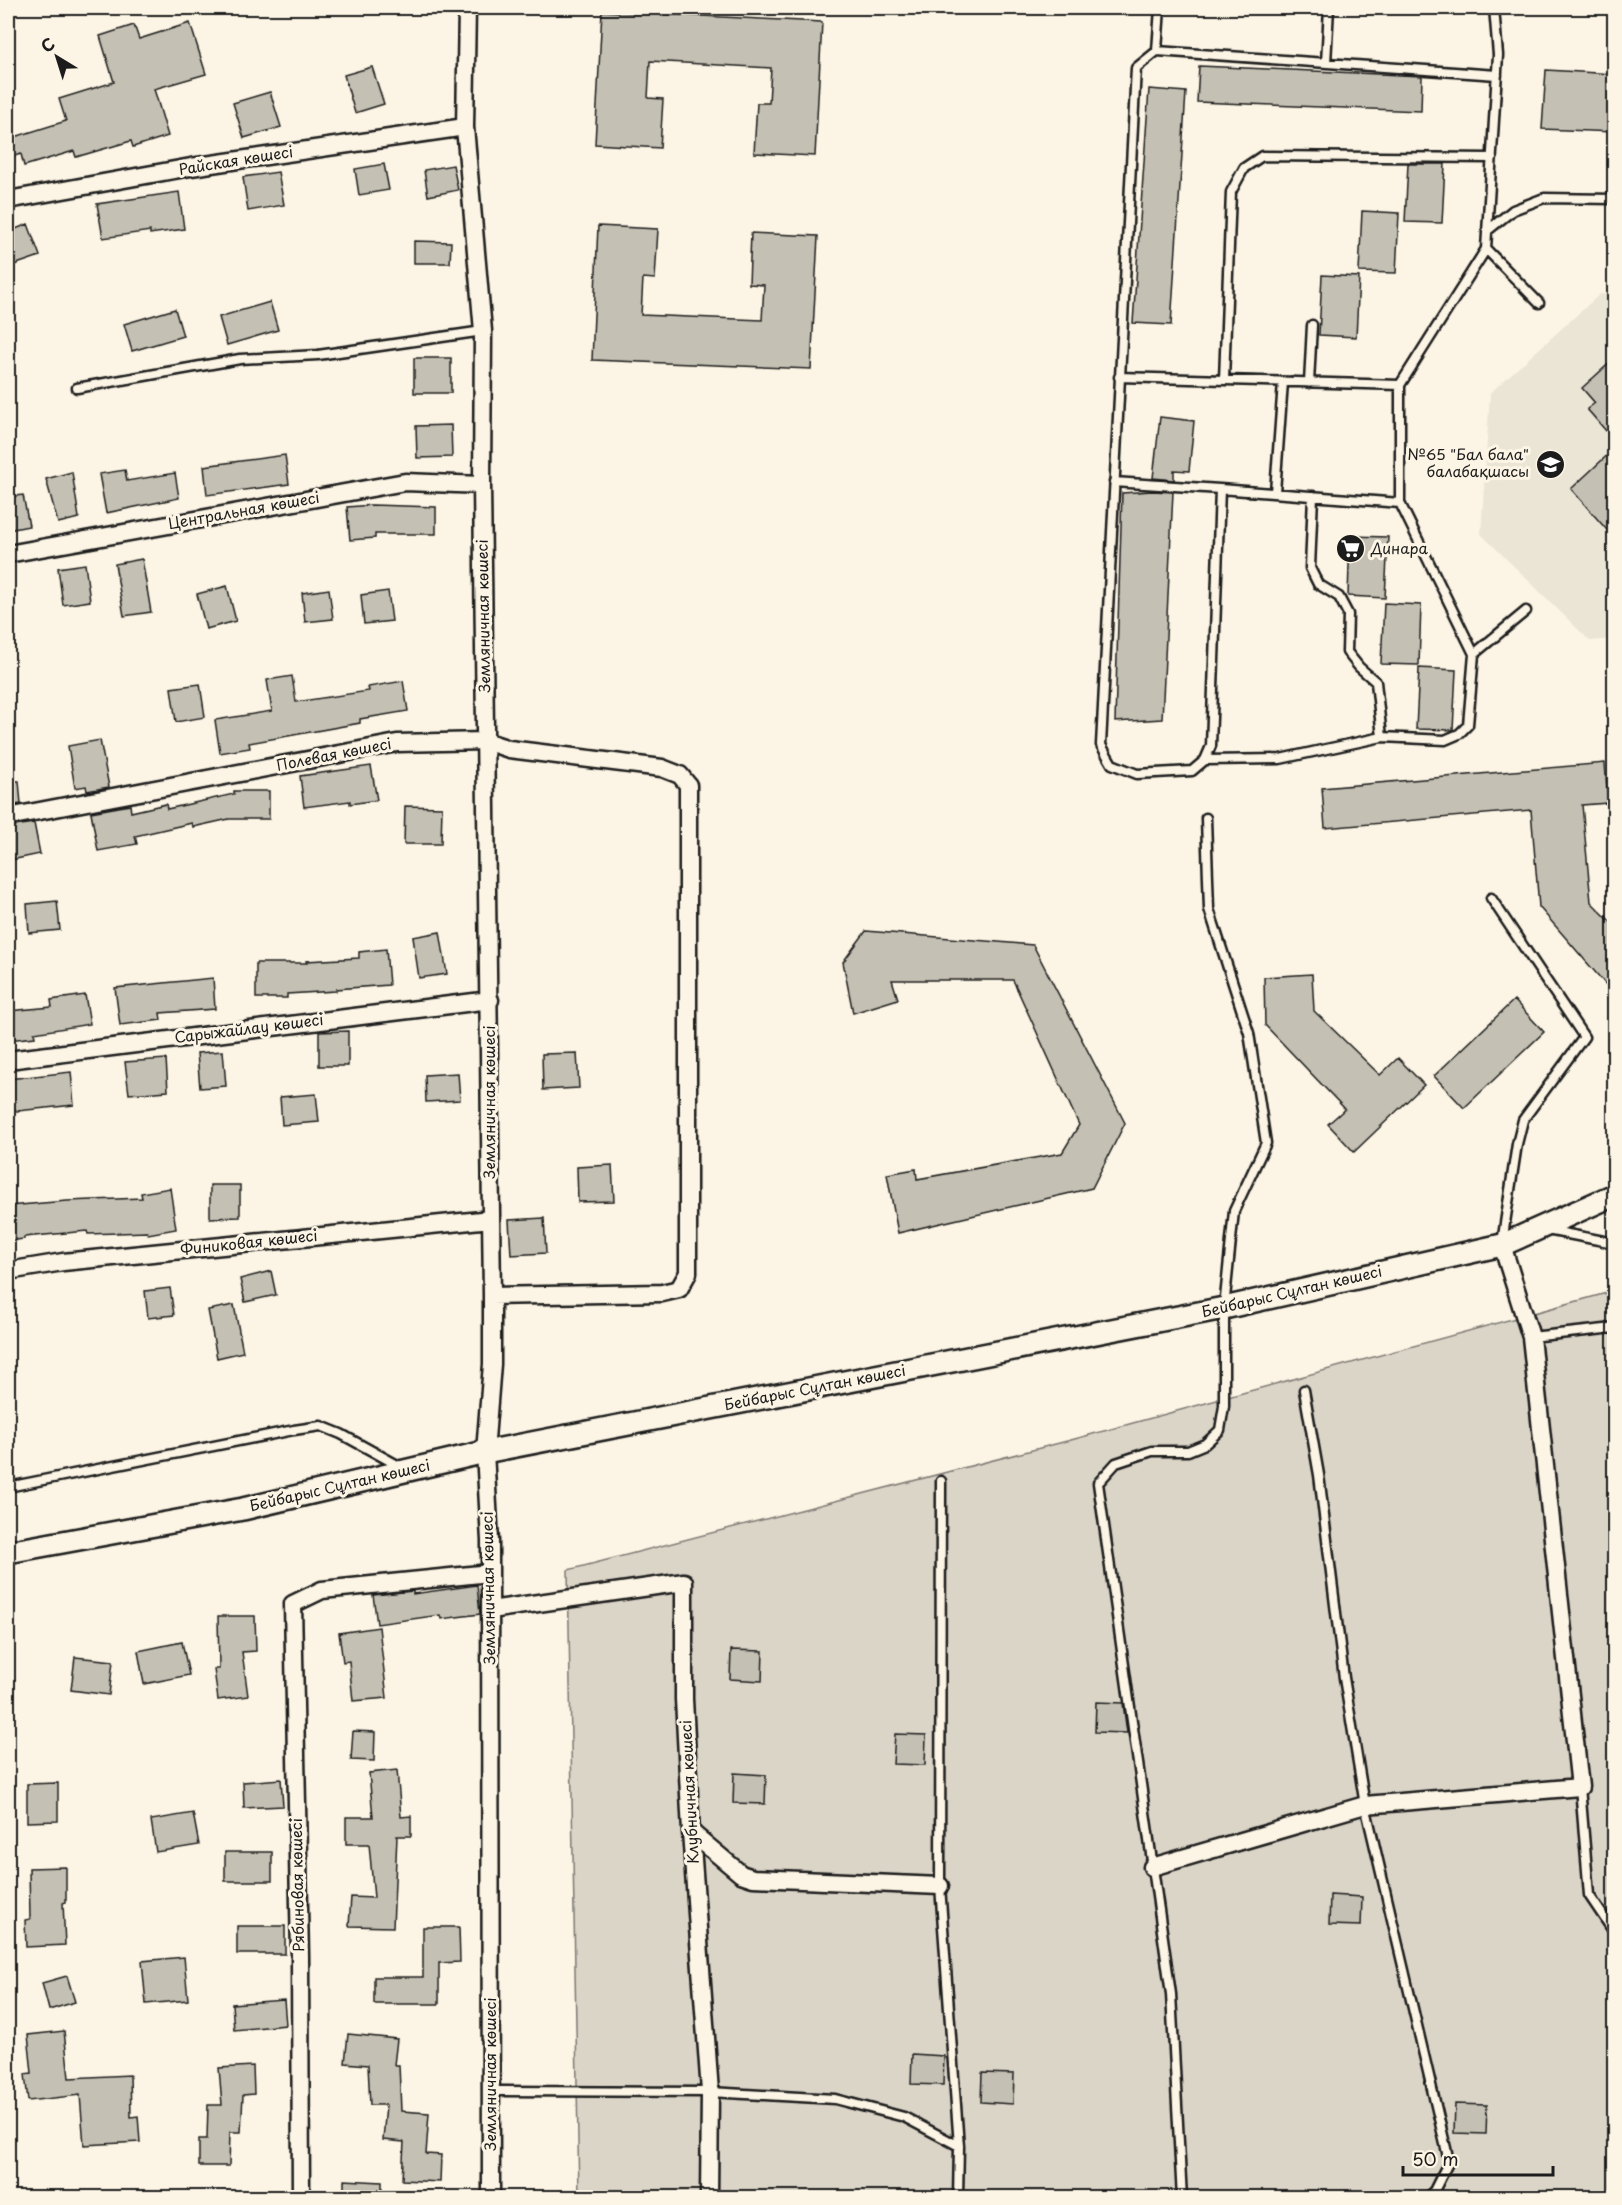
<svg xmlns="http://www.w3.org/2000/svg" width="1622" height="2205" font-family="'Playpen Sans',sans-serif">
  <rect width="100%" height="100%" fill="#fcf5e5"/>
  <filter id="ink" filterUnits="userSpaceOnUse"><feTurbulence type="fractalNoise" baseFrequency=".0167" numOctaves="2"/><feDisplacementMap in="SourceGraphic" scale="12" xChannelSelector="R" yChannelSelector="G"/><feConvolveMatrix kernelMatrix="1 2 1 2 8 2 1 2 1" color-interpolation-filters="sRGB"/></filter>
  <g filter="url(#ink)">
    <path fill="#ebe5d6" d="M1600 294 1614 295V639L1590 641 1481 534 1490 393Z"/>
    <path fill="#dbd5c8" stroke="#7c7872" stroke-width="1.5" d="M1614 1291V2197H579L568 1570 1071 1440Z"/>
    <path fill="#c4c0b3" stroke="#1c1c1c" stroke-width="1.5" d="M602 11 822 22 815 156 754 153 757 103H769L771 68 650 61 648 98 663 99 660 148 595 144Z
      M190 23 206 74 154 89 168 136 133 147 131 141 76 157 74 151 24 166 21 154 8 158V139L66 121 59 99 114 82 100 36 134 25 139 39Z
      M1199 66 1422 76 1421 111 1197 102Z
      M372 67 384 104 355 113 344 75Z
      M1546 70 1614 74V132L1542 129Z
      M1149 89 1186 92 1171 325 1133 323Z
      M270 92 281 127 244 138 233 103Z
      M384 164 389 190 359 195 355 169Z
      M1408 164H1445L1442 223 1405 222Z
      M453 165 458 190 428 196 424 170Z
      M278 172 284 205 248 211 243 177Z
      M179 192 184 229 150 234V231L103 238 97 204Z
      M1362 211 1399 213 1396 273 1359 272Z
      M28 224 40 256 11 266 8 258V232Z
      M598 226 658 229 655 279 643 278 641 315 762 320 764 285 749 284 751 233 818 236 811 369 592 360Z
      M414 241 451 242 450 263H414Z
      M1322 275 1359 277 1356 337 1319 335Z
      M270 302 278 330 227 345 219 317Z
      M175 309 183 336 132 351 124 324Z
      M414 358H451V393H414Z
      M1614 359V440L1587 409 1595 403 1582 388Z
      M1160 417 1194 421 1189 471 1174 470V480L1153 478Z
      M451 425 452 457 417 458 416 426Z
      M1614 449V538L1571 489Z
      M285 455 289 484 207 495 204 466Z
      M125 470 127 481 175 473 179 498 106 513 99 474Z
      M72 472 79 518 58 523 46 479Z
      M1152 491 1173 492 1162 719 1115 722 1122 493Z
      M23 495 29 526 8 530V497Z
      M372 505 436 507V534H375V538L350 540 347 507Z
      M1350 536 1388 537 1385 598 1348 596Z
      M142 559 151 612 124 616 115 564Z
      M85 564 90 601 63 605 58 568Z
      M227 586 236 621 206 629 197 594Z
      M329 589 333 619 305 622 302 593Z
      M388 591 392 621 364 624 361 595Z
      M1384 603 1421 605 1419 665 1381 664Z
      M1419 668 1456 670 1453 730 1416 729Z
      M292 676 296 702 369 691 368 687 403 681 408 711 360 719V723L249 743 250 748 220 753 215 720 272 711 267 680Z
      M200 684 205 717 176 722 171 688Z
      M100 740 109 787 87 791 86 786 75 788 68 746Z
      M1605 763 1608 803 1582 805 1591 902 1614 925V994L1539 907 1531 810 1325 828 1322 788Z
      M371 766 377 800 350 804V801L304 807 300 776Z
      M8 781H19L21 804 8 806Z
      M234 791H269V819H229L193 827 192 823 135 836 137 844 98 851 91 812 130 805 131 812 166 804 167 809 234 794Z
      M405 806 442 807 441 844H404Z
      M34 823 40 854 11 860 8 844V827Z
      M57 901 60 930 29 933 27 904Z
      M866 931 1033 945 1125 1123 1092 1188 898 1233 887 1174 916 1169 917 1179 1062 1153 1079 1125 1013 980H892L898 999 853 1013 843 962Z
      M440 932 447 974 419 978 413 937Z
      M386 949 389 985 336 989V991L287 994V998H256V963H307L306 961 359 958V952Z
      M1312 974 1314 1011 1380 1075 1398 1058 1424 1085 1354 1152 1328 1124 1345 1109 1265 1025 1264 977Z
      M213 978 215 1009 160 1013 161 1020 120 1025 115 988Z
      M85 995 90 1024 34 1033 35 1037 8 1040V1011L52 1007 51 1000Z
      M1514 1000 1544 1032 1464 1108 1434 1076Z
      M348 1031V1066H319V1032Z
      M223 1051 226 1086 200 1088 197 1053Z
      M577 1053 579 1088 543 1090 542 1054Z
      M166 1059 168 1091 129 1094 125 1062Z
      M71 1072 74 1105 8 1112V1079Z
      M458 1073 460 1100 426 1102 425 1075Z
      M316 1094 319 1122 282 1125 280 1097Z
      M612 1165 614 1201 578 1202 577 1167Z
      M210 1185H240V1217L210 1218Z
      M170 1188 176 1229 148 1234 147 1232 88 1234 87 1231 24 1237V1239L8 1241V1206L67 1201 142 1198 141 1193Z
      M544 1218 546 1253 511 1255 509 1220Z
      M271 1271 276 1295 245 1302 240 1279Z
      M170 1288 174 1315 148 1318 145 1291Z
      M234 1305 243 1352 217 1358 208 1310Z
      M477 1585 480 1614 441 1619 440 1615 377 1624 373 1595 413 1591V1594Z
      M218 1616H255L256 1651 242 1652 248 1696 218 1700 214 1669H219Z
      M379 1627 387 1698 353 1701 349 1661 343 1662 339 1633Z
      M182 1642 189 1675 144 1684 138 1651Z
      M731 1650 763 1651 762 1681 730 1679Z
      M75 1657 113 1661 109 1695 71 1690Z
      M1096 1702 1123 1703 1127 1733 1095 1732Z
      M353 1731 375 1732 374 1761 351 1760Z
      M895 1734 926 1735 925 1765 893 1764Z
      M397 1770 401 1817 411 1816V1836H397L393 1927 349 1926 351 1897 374 1898 369 1844H346V1817H373L369 1773Z
      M734 1773 766 1775 765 1804 733 1803Z
      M281 1779 283 1806 244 1808 243 1782Z
      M58 1783V1821L27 1822V1784Z
      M193 1813 199 1845 156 1852 151 1820Z
      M225 1852H272V1881H225Z
      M66 1867V1902L63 1903 65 1945 26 1947 25 1920 30 1919 29 1868Z
      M1330 1895 1362 1897 1361 1926 1329 1925Z
      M237 1926H285V1954H237Z
      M423 1927H459L460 1962 439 1963V2004H374V1977H423Z
      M184 1957 188 2000 146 2004 142 1961Z
      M67 1976 75 2002 49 2010 42 1983Z
      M284 2000 286 2025 234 2030 232 2004Z
      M64 2031 69 2078 130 2075 131 2117 138 2116 140 2142 84 2145 80 2095 28 2101 25 2074 32 2073 28 2035Z
      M348 2034 397 2039 394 2065H399L401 2111 429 2113 426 2154 441 2155 440 2182 402 2180 404 2142 383 2140 386 2105H370L368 2065 345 2063Z
      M912 2054 944 2056 943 2085 911 2084Z
      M253 2066 254 2094 243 2095 241 2132H230L229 2166H199V2139H207L208 2105H222L219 2068Z
      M982 2073 1014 2074 1013 2104 981 2102Z
      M1455 2104 1487 2105 1486 2134 1454 2133Z
      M344 2180 382 2182V2198H344Z"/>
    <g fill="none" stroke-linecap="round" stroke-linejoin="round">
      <defs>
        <path id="service" d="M1494 8 1498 55 1486 249 1400 385V503L1474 654 1526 611
          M1157 51 1160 8
          M1326 63 1329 8
          M1487 231 1513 210 1544 198 1614 199
          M1486 249 1539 303
          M1119 377 1400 385
          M1224 380 1231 192 1244 168 1262 156 1492 158
          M1309 383 1312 325
          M77 388 240 359 318 355 483 331
          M1114 482 1220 489
          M1275 492 1283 382
          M1313 496 1310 568 1318 584 1339 597 1348 614 1347 652 1359 667 1376 682 1382 737
          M1400 503 1220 489 1211 746 1205 760 1192 771 1137 774 1112 764 1101 745 1136 68 1157 51 1497 75
          M1205 760 1280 759 1382 737 1445 740 1459 734 1468 725 1474 654
          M1491 898 1584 1037 1523 1120 1517 1144 1502 1243
          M1547 1230 1614 1243
          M1531 1337 1614 1328
          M1304 1390 1319 1475 1344 1678 1365 1805 1449 2161 1434 2191 1426 2198
          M941 1481 940 1886 959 2146 958 2198
          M8 1487 294 1430 321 1426 341 1434 401 1467
          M1580 1787 1589 1895 1614 1932
          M492 2091 710 2092 835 2099 904 2117 959 2146
          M1182 2198 1171 1994 1098 1483 1116 1463 1152 1451H1188L1205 1444 1220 1430 1224 1406V1308L1234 1211 1266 1143 1249 1033 1209 909 1206 818"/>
        <path id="minor" d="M467 8 465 127 483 331 482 485 492 1296V1364L485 1452 490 1541 491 2198
          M8 200 191 167 465 127
          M8 554 405 482 482 485
          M8 817 397 743 485 741 509 749 662 768 680 775 688 785V1273L679 1289 662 1293 492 1296
          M8 1060 490 1000
          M8 1271 63 1262 491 1219
          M490 1610 684 1582V1699L691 1832 710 2092 709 2198
          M691 1832 741 1874 753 1878 940 1886
          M1152 1867 1365 1805 1580 1787 1531 1337 1502 1245
          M301 2198 300 1956 293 1604 322 1590 490 1573"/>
        <path id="tertiary" d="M8 1552 243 1509 485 1452 1224 1308 1502 1245 1614 1195"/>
      </defs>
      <use href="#service" stroke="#1c1c1c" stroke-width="13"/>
      <use href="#minor" stroke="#1c1c1c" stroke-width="21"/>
      <use href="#tertiary" stroke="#1c1c1c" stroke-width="26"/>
      <use href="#service" stroke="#fcf5e5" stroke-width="8"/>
      <use href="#minor" stroke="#fcf5e5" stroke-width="16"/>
      <use href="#tertiary" stroke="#fcf5e5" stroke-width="21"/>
    </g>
  </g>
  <defs>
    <symbol id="school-disc" viewBox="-11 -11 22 22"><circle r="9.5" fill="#1c1c1c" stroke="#fcf5e5"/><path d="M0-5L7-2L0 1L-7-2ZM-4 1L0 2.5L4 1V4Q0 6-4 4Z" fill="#fff"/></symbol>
    <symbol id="supermarket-disc" viewBox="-11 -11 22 22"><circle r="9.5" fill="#1c1c1c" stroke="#fcf5e5"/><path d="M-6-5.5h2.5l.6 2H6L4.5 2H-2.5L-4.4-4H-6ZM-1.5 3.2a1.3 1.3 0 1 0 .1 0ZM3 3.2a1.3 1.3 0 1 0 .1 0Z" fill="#fff"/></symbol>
  </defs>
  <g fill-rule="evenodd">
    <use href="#school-disc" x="1534" y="448" width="33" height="33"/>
    <use href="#supermarket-disc" x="1334" y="532" width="33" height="33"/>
  </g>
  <g text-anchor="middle" stroke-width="6" stroke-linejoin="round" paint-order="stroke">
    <g font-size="15" fill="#1c1c1c" stroke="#fcf5e5">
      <text transform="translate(236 161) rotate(-9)" y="5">Райская көшесі</text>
      <text transform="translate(244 511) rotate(-10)" y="5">Центральная көшесі</text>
      <text transform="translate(484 616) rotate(-91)" y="5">Земляничная көшесі</text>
      <text transform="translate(334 755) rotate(-11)" y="5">Полевая көшесі</text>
      <text transform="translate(249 1029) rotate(-7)" y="5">Сарыжайлау көшесі</text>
      <text transform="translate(490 1102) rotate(-90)" y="5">Земляничная көшесі</text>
      <text transform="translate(249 1243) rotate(-6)" y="5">Финиковая көшесі</text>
      <text transform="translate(1292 1292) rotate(-13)" y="5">Бейбарыс Сұлтан көшесі</text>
      <text transform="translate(815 1388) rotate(-11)" y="5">Бейбарыс Сұлтан көшесі</text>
      <text transform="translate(340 1486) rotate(-13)" y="5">Бейбарыс Сұлтан көшесі</text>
      <text transform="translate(489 1588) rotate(-91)" y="5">Земляничная көшесі</text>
      <text transform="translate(690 1792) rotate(-93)" y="5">Клубничная көшесі</text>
      <text transform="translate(298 1885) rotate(-91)" y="5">Рябиновая көшесі</text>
      <text transform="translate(491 2074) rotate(-90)" y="5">Земляничная көшесі</text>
    </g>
    <g font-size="15" fill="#1c1c1c" stroke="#fcf5e5" text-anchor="end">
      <text x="1529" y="460">№65 "Бал бала"<tspan x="1529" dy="17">балабақшасы</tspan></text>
      <text x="1371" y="554" text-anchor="start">Динара</text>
    </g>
  </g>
  <rect width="1622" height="2205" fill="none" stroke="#fcf5e5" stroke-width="30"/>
  <rect x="15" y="15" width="1592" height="2175" fill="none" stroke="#1c1c1c" stroke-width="2" filter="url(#ink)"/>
  <g transform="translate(57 57) rotate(322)" stroke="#fcf5e5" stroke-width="4.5" paint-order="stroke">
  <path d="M0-4.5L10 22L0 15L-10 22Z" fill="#1c1c1c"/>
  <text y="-9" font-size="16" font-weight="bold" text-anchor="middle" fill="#1c1c1c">С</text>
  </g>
  <path d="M1403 2166v9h150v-9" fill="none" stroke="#1c1c1c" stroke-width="3"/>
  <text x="1412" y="2166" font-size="18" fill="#1c1c1c" stroke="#fcf5e5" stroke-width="4.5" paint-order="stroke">50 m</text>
</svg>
